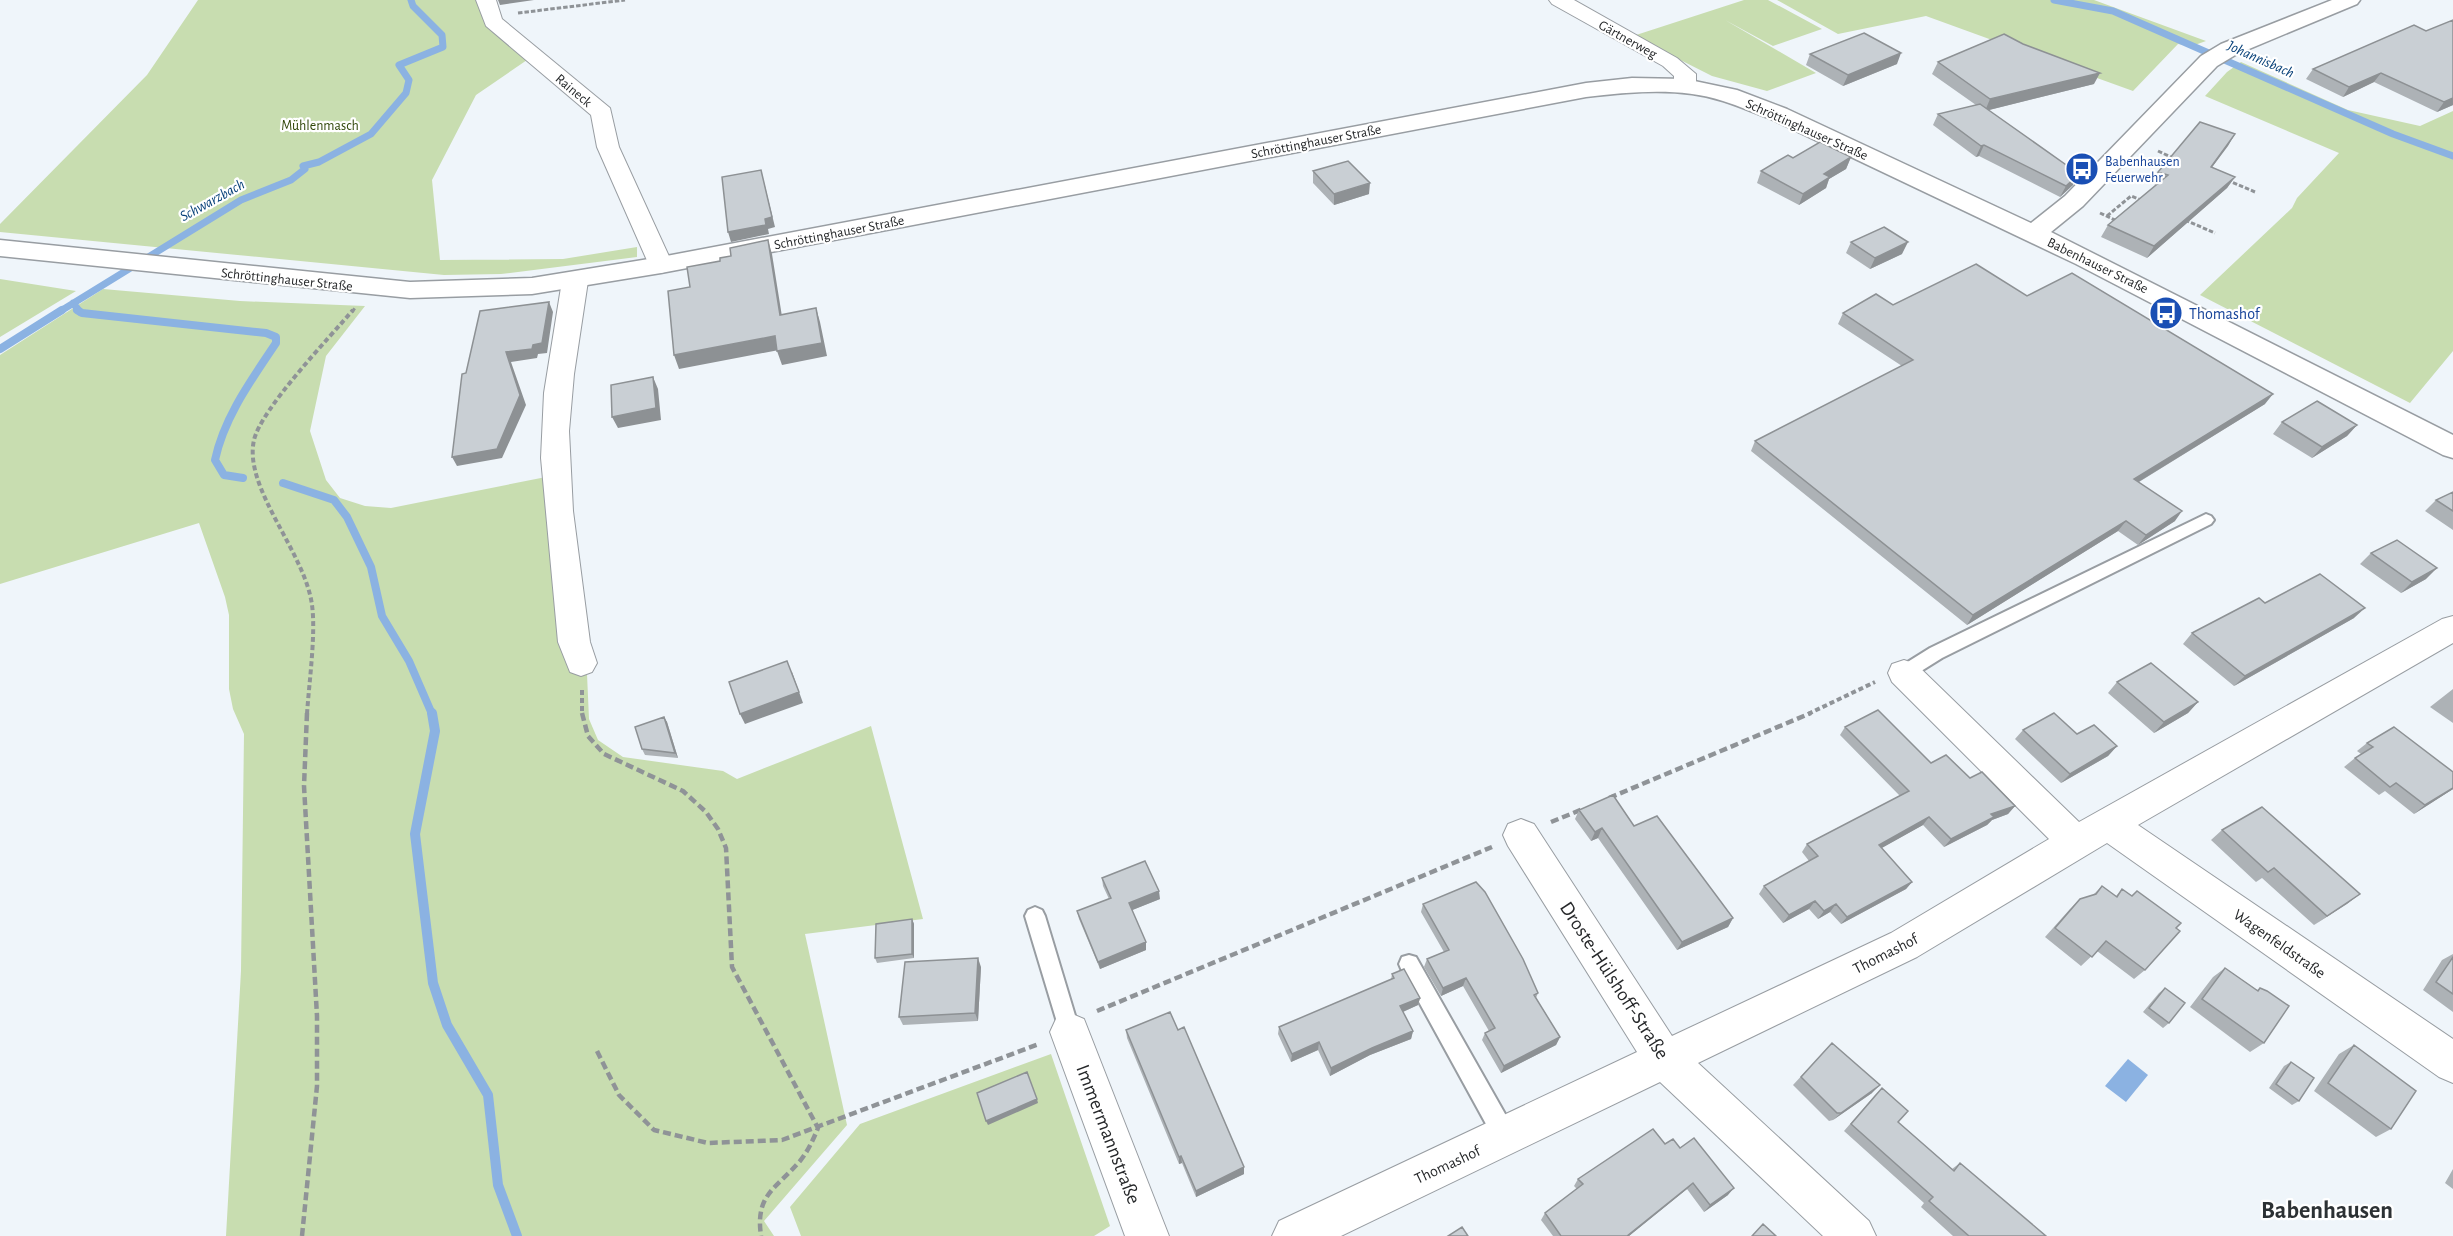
<svg xmlns="http://www.w3.org/2000/svg" width="2453" height="1236" font-family="'Alegreya Sans',sans-serif">
  <rect width="100%" height="100%" fill="#eff5fa"/>
  <path fill="#c8ddb0" d="M198 0H490L527 60 476 95 432 180 440 260 563 259 637 247V257L501 274 444 275 0 232V224L147 75Z
    M1744 0H1768L1822 29 1773 46 1725 20 1816 73 1767 91 1712 76 1633 36Z
    M1777 0H2094L2206 41 2192 46 2178 44 2133 91 1926 16 1838 34Z
    M2241 62 2348 110 2420 126 2453 111V351L2410 403 2200 295 2292 208 2297 198 2339 153 2205 96 2227 72Z
    M0 279 76 291 0 337Z
    M103 289 240 301 365 306 326 356 310 431 326 480 340 498 365 506 391 508 551 476 587 674 589 719 598 740 623 757 723 771 737 779 871 726 923 919 805 934 847 1125 764 1221 774 1236H226L241 971 244 734 233 709 229 689V615L225 597 199 523 0 584V355Z
    M1051 1054 1110 1226 1094 1236H801L790 1207 860 1124Z"/>
  <path fill="#8bb2e2" d="M2128 1059 2148 1075 2126 1102 2105 1086Z"/>
  <g fill="none" stroke-linecap="round" stroke-linejoin="round">
    <path stroke="#8bb2e2" stroke-width="7" d="M2054 0 2113 11 2393 134 2453 156
      M73 303 80 312
      M59 312 241 200 291 180 305 169 303 166 319 162 371 134 406 93 409 80 399 65 443 47 442 35 413 6 411 0"/>
    <path stroke="#8bb2e2" stroke-width="8" d="M77 310 82 313 266 333 276 337V343C252 379 224 417 215 460L224 475 243 478
      M0 349 62 310
      M283 483 334 500 347 517 371 567 382 616 409 661 432 714"/>
    <path stroke="#8bb2e2" stroke-width="10" d="M432 713 435 731 415 834 433 983 447 1025 488 1095 498 1185 517 1236"/>
    <defs>
      <path id="lane" d="M2206 514 2211 516 2214 520 2211 524 1942 658 1910 678H1898L1895 673 1898 668 1930 648Z
        M1035 907 1042 910 1045 916 1080 1032 1077 1039 1070 1042 1063 1039 1060 1032 1025 916 1028 910Z
        M1409 955 1416 957 1513 1128 1516 1136 1513 1144 1505 1147 1497 1144 1402 971 1399 964 1402 957Z"/>
      <path id="street" d="M476 0H496L502 19 610 108 619 147 673 265 670 270 661 273 652 270 649 265 597 147 591 115 486 26Z
        M1549 0H1574L1677 58 1696 74V86L1693 91H1677L1674 86V76L1663 66 1552 4Z
        M575 273 584 275 588 281 574 374 569 431 573 511 590 642 597 663 592 672 581 676 570 672 558 642 541 458 544 393 562 281 566 275Z
        M2453 616V643L2138 825 2453 1039V1083L2439 1077 2107 843 1917 957 1698 1063 1869 1221 1876 1236H1823L1660 1082 1341 1236H1272L1279 1221 1637 1052 1508 846 1503 835 1508 824 1521 819 1534 824 1672 1036 1891 933 2049 839 1892 682 1888 673 1892 664 1904 660 1916 664 2079 822 2442 619Z
        M1070 1013 1084 1019 1169 1236H1125L1050 1032 1056 1019Z"/>
      <path id="secondary" d="M2332 0H2360L2357 4 2237 54 2217 66 2083 206 2051 232 2453 435V458L2443 455 2076 264 1771 119C1755 113 1739 106 1723 101 1679 87 1632 92 1586 97L661 273 532 294 410 298 0 256V240L410 282 532 278 661 257 1586 83 1632 78 1685 79 1737 90 1787 109 2031 223 2065 196 2201 56 2221 44Z"/>
    </defs>
    <use href="#lane" stroke="#989da2" stroke-width="4"/>
    <use href="#street" stroke="#989da2" stroke-width="2"/>
    <use href="#secondary" stroke="#989da2" stroke-width="3"/>
    <path stroke="#8f9397" stroke-width="3" stroke-dasharray="4.5 2" stroke-linecap="butt" d="M518 13 625 0
      M2158 151 2173 158
      M2227 180 2255 192
      M2100 213 2117 221
      M2107 216 2131 196 2143 201
      M2185 220 2215 233
      M352 312 355 308"/>
    <path stroke="#8f9397" stroke-width="4" stroke-dasharray="5 3" stroke-linecap="butt" d="M582 690V714
      M307 714C309 683 316 634 312 605 305 552 243 488 254 440 261 409 330 337 353 310
      M1808 714 1875 682"/>
    <path stroke="#8f9397" stroke-width="4.5" stroke-dasharray="8 4" stroke-linecap="butt" d="M582 713 588 736 604 754 683 791 706 812 718 829 726 848 732 967 818 1128C813 1140 808 1151 800 1161 776 1189 755 1194 761 1236
      M1609 798 1811 713
      M1551 822 1583 809
      M1097 1011 1492 847
      M597 1051 619 1095 654 1130 708 1143 782 1140 1039 1044
      M302 1236 317 1086V1016L304 786 307 713"/>
    <use href="#lane" fill="#fff" fill-rule="evenodd"/>
    <use href="#street" fill="#fff" fill-rule="evenodd"/>
    <use href="#secondary" fill="#fff" fill-rule="evenodd"/>
  </g>
  <path fill="#adb2b6" d="M2453 20V105L2437 112 2374 82 2343 97 2306 79 2313 69 2426 31Z
    M1810 54 1897 64 1843 86 1806 65Z
    M1938 62 2094 84 1989 110 2073 185 2060 197 1979 156 1976 157 1933 125 1938 114 1976 105 1932 74Z
    M2235 134 2212 167 2235 177 2227 188 2147 258 2101 237 2108 225 2157 185 2151 183 2158 172Z
    M1851 157 1846 169 1829 179 1826 188 1799 205 1757 183 1761 171 1793 158Z
    M1313 171 1369 194 1334 205 1313 183Z
    M1851 242 1902 254 1870 269 1846 253Z
    M2027 296 2265 404 2139 482 2175 521 2138 545 2118 531 1967 625 1751 451 1755 441 1902 366 1838 324 1843 313 1893 305Z
    M2282 422 2357 425 2347 436 2312 458 2273 434Z
    M2453 492V530L2425 511 2436 500Z
    M2371 553 2426 579 2401 593 2360 564Z
    M2265 603 2354 618 2234 686 2183 644 2192 633Z
    M2117 682 2198 702 2188 713 2154 733 2108 693Z
    M2453 689V723L2430 707Z
    M664 717 667 722 678 758 645 755 642 749Z
    M1845 727 1931 763 1970 778 2015 806 2008 814 1992 820 1987 825 1944 847 1923 825 1881 848 1912 882 1906 889 1841 924 1830 912 1818 919 1809 909 1783 923 1759 894 1764 886 1809 861 1802 852 1807 844 1900 796 1840 735Z
    M2023 730 2077 734 2117 746 2108 756 2061 783 2015 739Z
    M2367 743 2453 789 2414 814 2385 791 2379 795 2344 767 2355 758 2361 754 2357 751Z
    M1579 810 1634 826 1733 918 1728 927 1677 950 1598 838 1591 841 1575 819Z
    M2222 830 2360 894 2314 925 2262 878 2256 882 2211 840Z
    M1102 878 1160 899 1132 910 1146 950 1100 969 1079 919 1077 911 1109 899 1103 886Z
    M2102 886 2116 896 2122 889 2131 896 2137 891 2145 970 2134 979 2097 951 2081 966 2045 937 2070 909 2080 899 2093 895Z
    M1423 904 1538 993 1536 998 1560 1037 1556 1045 1501 1073 1482 1040 1485 1033 1489 1031 1463 986 1441 996 1424 967 1427 959 1444 952 1421 912Z
    M912 919 914 924V958L877 963 875 958Z
    M2453 954V1012L2423 990 2442 960Z
    M981 967 978 1021 903 1025 899 1017Z
    M2225 968 2257 990 2260 988 2264 1043 2250 1052 2190 1007 2213 977Z
    M1392 974 1420 998 1418 1005 1403 1012 1413 1031 1411 1039 1370 1055 1330 1076 1318 1050 1291 1062 1278 1034 1279 1027 1391 980Z
    M2165 988 2169 1023 2163 1028 2143 1012 2159 993Z
    M1126 1030H1178L1244 1167V1174L1196 1197 1182 1163 1179 1164 1127 1038Z
    M1832 1043 1872 1093 1833 1120 1829 1121 1793 1085Z
    M2354 1045 2391 1129 2376 1137 2314 1091 2339 1054Z
    M2291 1062 2299 1101 2292 1105 2269 1088 2284 1066Z
    M1882 1088 1898 1122 1952 1169 1960 1163 2046 1236H1953L1921 1207 1924 1203 1844 1131 1875 1095Z
    M1665 1144 1680 1148 1728 1195 1704 1212 1687 1189 1629 1236H1553L1541 1220 1545 1213 1577 1189 1574 1186 1578 1179Z
    M2453 1169V1189L2445 1183Z"/>
  <path fill="#8d9194" d="M498 0H534L500 5Z
    M1901 53 1897 64 1843 86 1848 75Z
    M2100 73 2094 84 1985 111 1990 99Z
    M2381 73 2374 82 2343 97 2349 87Z
    M2453 98V105L2437 112 2444 102Z
    M2235 134 2228 146 2204 178 2211 167Z
    M1984 145 1979 156 1976 157 1981 146Z
    M1851 157 1846 169 1829 179 1826 188 1799 205 1803 194 1824 174Z
    M761 170 775 227 768 229 769 234 731 242 728 232 765 219Z
    M2079 174 2073 185 2060 197 2066 186Z
    M2235 177 2227 188 2147 258 2154 246Z
    M1370 183 1369 194 1334 205V194Z
    M768 240 772 254 784 329 780 315Z
    M1908 242 1902 254 1870 269 1875 258Z
    M549 302 553 312 547 353 538 354 537 358 511 362 526 405 502 458 457 466 452 457 506 352 533 345Z
    M816 308 820 322 827 356 782 365 777 351Z
    M775 336 779 350 679 369 674 355Z
    M653 377 658 389 661 420 618 428 612 417Z
    M2273 394 2265 404 2127 489 2134 479Z
    M2357 425 2347 436 2312 458 2322 447Z
    M2182 511 2175 521 2138 545 2146 535Z
    M2126 521 2118 531 1967 625 1973 615Z
    M2437 568 2426 579 2401 593 2412 582Z
    M2365 608 2354 618 2234 686 2245 676Z
    M792 672 803 703 745 724 740 714Z
    M2198 702 2188 713 2154 733 2164 722Z
    M664 717 667 722 678 758 675 753Z
    M2117 746 2108 756 2061 783 2070 774Z
    M2453 788V789L2414 814 2425 805Z
    M2015 806 2008 814 1992 820 1987 825 1944 847 1951 839 1991 814Z
    M1929 817 1923 825 1873 853 1879 845Z
    M1602 828 1598 838 1591 841 1595 832Z
    M1912 882 1906 889 1841 924 1847 917Z
    M1159 891 1160 899 1130 911 1129 903Z
    M2360 894 2347 904 2314 925 2327 916Z
    M1815 901 1809 909 1783 923 1789 915Z
    M1836 904 1830 912 1818 919 1824 911Z
    M1733 918 1728 927 1677 950 1682 942Z
    M912 919 914 924V958L912 954Z
    M1146 942V950L1100 969 1098 962Z
    M978 958 981 967 978 1021 975 1013Z
    M1466 978 1463 986 1441 996 1443 988Z
    M1420 998 1418 1005 1398 1014 1400 1006Z
    M1413 1031 1411 1039 1370 1055 1330 1076 1331 1068 1372 1048Z
    M1560 1037 1556 1045 1501 1073 1504 1066Z
    M1319 1042 1318 1050 1291 1062 1292 1054Z
    M1880 1085 1872 1093 1833 1120 1841 1113Z
    M1037 1099 1038 1103 988 1125 986 1121Z
    M1181 1156 1182 1163 1179 1164V1157Z
    M1244 1167V1174L1196 1197V1191Z
    M1693 1183 1687 1189 1629 1236H1627Z
    M1734 1188 1728 1195 1704 1212 1710 1205Z"/>
  <path fill="#c9cfd4" stroke="#8d9194" stroke-width="1.5" d="M2453 20V98L2444 102 2381 73 2349 87 2313 69 2414 25 2426 31Z
    M1864 33 1901 53 1848 75 1810 54Z
    M2004 34 2023 44 2100 73 1990 99 1938 62Z
    M1980 104 2079 174 2066 186 1984 145 1981 146 1938 114Z
    M2200 122 2235 134 2211 167 2235 177 2154 246 2108 225 2168 175 2158 172Z
    M1820 142 1851 157 1824 174 1830 177 1803 194 1761 171 1788 155 1793 158Z
    M1348 161 1370 183 1334 194 1313 171Z
    M761 170 772 217 765 219 766 225 728 232 722 177Z
    M1884 227 1908 242 1875 258 1851 242Z
    M768 240 780 315 816 308 822 343 777 351 775 336 674 355 668 291 690 287 687 267 720 261V258L731 256 730 248Z
    M1976 264 2027 296 2072 273 2273 394 2134 479 2182 511 2146 535 2126 521 1973 615 1755 441 1913 360 1843 313 1876 294 1893 305Z
    M549 302 542 343 533 345 532 349 506 352 520 395 497 449 452 457 462 374 466 373 480 311Z
    M653 377 656 408 612 417 611 385Z
    M2317 401 2357 425 2322 447 2282 422Z
    M2453 492V511L2436 500Z
    M2397 540 2437 568 2412 582 2371 553Z
    M2320 574 2365 608 2245 676 2192 633 2259 598 2265 603Z
    M787 661 799 692 740 714 729 682Z
    M2151 663 2198 702 2164 722 2117 682Z
    M1878 710 1931 763 1946 755 1970 778 1982 772 2015 806 1991 814 1994 817 1951 839 1929 817 1879 845 1912 882 1847 917 1836 904 1824 911 1815 901 1789 915 1764 886 1818 856 1807 844 1909 791 1845 727Z
    M2054 713 2077 734 2094 725 2117 746 2070 774 2023 730Z
    M664 717 675 753 642 749 635 727Z
    M2394 727 2453 772V788L2425 805 2396 783 2390 787 2355 758 2373 747 2367 743Z
    M1613 795 1634 826 1657 816 1733 918 1682 942 1602 828 1595 832 1579 810Z
    M2262 807 2360 894 2327 916 2274 868 2268 872 2222 830Z
    M1145 861 1159 891 1129 903 1146 942 1098 962 1077 911 1111 898 1102 878Z
    M1476 882 1485 892 1523 959 1538 993 1534 995 1560 1037 1504 1066 1485 1033 1495 1028 1466 978 1443 988 1427 959 1449 950 1423 904Z
    M2102 886 2117 897 2122 889 2132 896 2137 891 2181 923 2176 928 2180 931 2145 970 2106 941 2092 957 2055 928 2080 899 2096 894Z
    M912 919V954L875 958 876 924Z
    M2453 957V994L2436 982Z
    M978 958 975 1013 899 1017 905 962Z
    M2225 968 2258 991 2260 988 2267 991 2289 1006 2264 1043 2202 999Z
    M1404 969 1420 998 1400 1006 1413 1031 1372 1048 1331 1068 1319 1042 1292 1054 1279 1027 1394 978 1392 974Z
    M2165 988 2185 1003 2169 1023 2149 1008Z
    M1170 1012 1178 1030 1184 1027 1244 1167 1196 1191 1181 1156 1179 1157 1126 1030Z
    M1832 1043 1880 1085 1841 1113H1837L1801 1077Z
    M2354 1045 2416 1091 2391 1129 2328 1083Z
    M2291 1062 2314 1078 2299 1101 2276 1084Z
    M1027 1072 1037 1099 986 1121 977 1093Z
    M1882 1088 1908 1111 1898 1122 1954 1171 1960 1163 2046 1236H1969L1929 1201 1933 1197 1851 1124Z
    M1653 1129 1665 1144 1673 1139 1680 1148 1694 1138 1734 1188 1710 1205 1693 1183 1627 1236H1561L1545 1213 1583 1184 1578 1179Z
    M1763 1224 1776 1236H1752Z
    M1462 1227 1468 1236H1448Z"/>
  <defs>
    <symbol id="bus-disc" viewBox="-11 -11 22 22"><circle r="9.5" fill="#1a4fb4" stroke="#fff"/><path d="M-5-6H5V4H4V6H2V4H-2V6H-4V4H-5ZM-3.5-4V0h7V-4ZM-3.5 1.2v1.5H-2V1.2ZM2 1.2v1.5H3.5V1.2Z" fill="#fff"/></symbol>
  </defs>
  <g fill-rule="evenodd">
    <use href="#bus-disc" x="2063" y="150" width="38" height="38"/>
    <use href="#bus-disc" x="2147" y="294" width="38" height="38"/>
  </g>
  <g text-anchor="middle" stroke-width="4.5" stroke-linejoin="round" paint-order="stroke">
    <g font-size="14" fill="#26282a" stroke="#fff">
      <text transform="translate(1628 39) rotate(29)" y="5">Gärtnerweg</text>
      <text transform="translate(574 90) rotate(40)" y="5">Raineck</text>
      <text transform="translate(1807 129) rotate(24)" y="5">Schröttinghauser Straße</text>
      <text transform="translate(1316 141) rotate(-11)" y="5">Schröttinghauser Straße</text>
      <text transform="translate(839 232) rotate(-11)" y="5">Schröttinghauser Straße</text>
      <text transform="translate(2098 265) rotate(26)" y="5">Babenhauser Straße</text>
      <text transform="translate(287 279) rotate(6)" y="5">Schröttinghauser Straße</text>
    </g>
    <g font-size="14" fill="#32480b" stroke="#fff">
      <text x="320" y="130">Mühlenmasch</text>
    </g>
    <g font-size="14" fill="#164399" stroke="#fff" text-anchor="start">
      <text x="2105" y="166">Babenhausen<tspan x="2105" dy="16">Feuerwehr</tspan></text>
    </g>
    <g font-size="15" font-style="italic" fill="#053f78" stroke="#fff">
      <text transform="translate(2261 59) rotate(24)" y="5">Johannisbach</text>
      <text transform="translate(212 200) rotate(-29)" y="5">Schwarzbach</text>
    </g>
    <g font-size="16" fill="#164399" stroke="#fff" text-anchor="start">
      <text x="2189" y="319">Thomashof</text>
    </g>
    <g font-size="16" fill="#26282a" stroke="#fff">
      <text transform="translate(2280 943) rotate(35)" y="6">Wagenfeldstraße</text>
      <text transform="translate(1885 953) rotate(-27)" y="6">Thomashof</text>
      <text transform="translate(1447 1164) rotate(-25)" y="6">Thomashof</text>
    </g>
    <g font-size="20" fill="#26282a" stroke="#fff">
      <text transform="translate(1615 980) rotate(57)" y="7">Droste-Hülshoff-Straße</text>
      <text transform="translate(1109 1134) rotate(69)" y="7">Immermannstraße</text>
    </g>
    <g font-size="24" font-weight="bold" fill="#2c3134" stroke="#fff">
      <text x="2327" y="1218">Babenhausen</text>
    </g>
  </g>
</svg>
